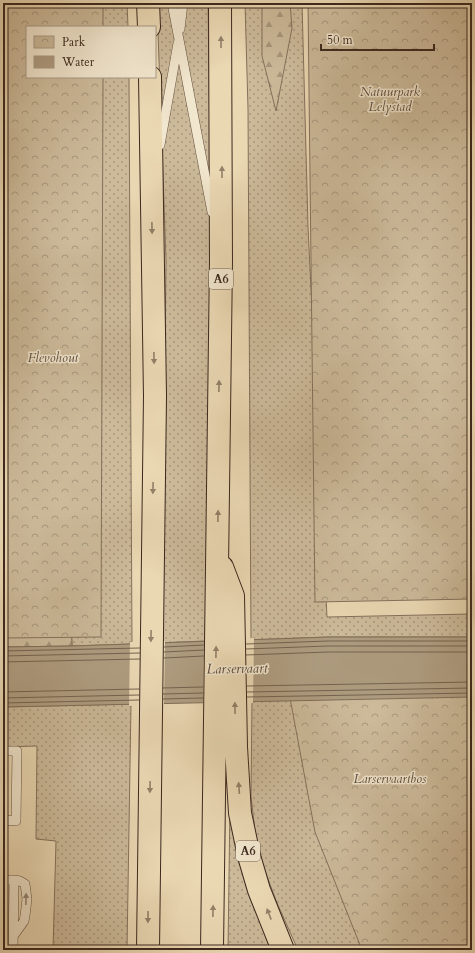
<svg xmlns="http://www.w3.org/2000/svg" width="475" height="953" font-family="Cardo,serif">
  <defs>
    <pattern id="grass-dots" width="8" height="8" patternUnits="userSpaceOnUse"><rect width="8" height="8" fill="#ccba9a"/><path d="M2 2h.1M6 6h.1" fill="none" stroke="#a7977d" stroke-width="1.8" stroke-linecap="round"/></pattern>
    <pattern id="forest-firs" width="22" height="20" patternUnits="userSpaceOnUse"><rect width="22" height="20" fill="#ccba9a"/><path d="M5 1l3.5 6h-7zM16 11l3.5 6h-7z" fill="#a7977d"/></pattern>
    <pattern id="park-crowns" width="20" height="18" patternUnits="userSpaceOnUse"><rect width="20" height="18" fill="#ccba9a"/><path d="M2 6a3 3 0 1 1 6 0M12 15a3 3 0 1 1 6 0" fill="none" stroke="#a7977d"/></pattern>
  </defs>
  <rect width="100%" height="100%" fill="#ead8b3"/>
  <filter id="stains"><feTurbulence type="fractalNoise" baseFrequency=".005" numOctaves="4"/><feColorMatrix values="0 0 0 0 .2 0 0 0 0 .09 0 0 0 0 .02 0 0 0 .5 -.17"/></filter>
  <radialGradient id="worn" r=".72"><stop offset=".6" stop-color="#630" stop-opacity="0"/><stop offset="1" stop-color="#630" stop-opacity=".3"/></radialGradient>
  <path fill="url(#grass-dots)" stroke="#84715c" d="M86 3H127L128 27H86Z
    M157 3H208L211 219 209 403 205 641 157 643 164 422 166 261Z
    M245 3H302L308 227 327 617 472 614V637H328L251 640 248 109Z
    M85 77H129L132 644 72 646 70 593 3 532Z
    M472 697V950H298L277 903 262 863 255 832 251 796 252 701Z
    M131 704 127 950H53L56 841 36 839 37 746 3 747V707Z
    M230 802 274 950H228Z"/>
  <path fill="url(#forest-firs)" stroke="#84715c" d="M262 3H290L292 28 276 111 262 56Z
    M3 593H70L72 646 3 647Z"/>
  <path fill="url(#park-crowns)" stroke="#84715c" d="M3 3H103V27H27V77H103L101 637 3 638Z
    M308 3H472V599L315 602Z
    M472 693V950H362L315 832 290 698Z"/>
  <path fill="#ae9c80" stroke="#806e59" d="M328 637H472V697L3 707V647L72 646Z"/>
  <path fill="#ead8b3" d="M254 638 253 703 203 704 204 639Z
    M165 641 164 705 129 706 130 642Z"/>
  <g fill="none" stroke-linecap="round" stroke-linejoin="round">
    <path stroke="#74624f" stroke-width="1" d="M246 644 328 641H472
      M164 647 204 645
      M246 649 328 646H472
      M3 651 140 648
      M164 652 204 650
      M246 655 328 652H472
      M3 656 140 653
      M164 658 204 656
      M3 662 140 659
      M247 686 472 682
      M163 688 203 687
      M3 692 139 689
      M247 692 472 688
      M163 694 203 693
      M247 697 472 693
      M3 698 139 695
      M163 699 203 698
      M3 703 139 700"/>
    <defs>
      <path id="service" d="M172 3 212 212
        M180 29 183 3
        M160 145 178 43
        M3 751H17L16 821 3 820
        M3 880H14L13 950
        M14 935 24 921 25 916 27 899 25 884 20 881 14 880"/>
      <path id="motorway" d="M148 3 149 27
        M222 567 233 596 236 747 240 813 249 856 259 890 283 950
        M148 950 155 396 150 77
        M212 950 221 261 220 3"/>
    </defs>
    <use href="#service" stroke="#675443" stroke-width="10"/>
    <use href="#motorway" stroke="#3b281e" stroke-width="24"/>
    <use href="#service" stroke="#f1e6ce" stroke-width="9"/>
    <use href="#motorway" stroke="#ead8b3" stroke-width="22"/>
  </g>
  <defs><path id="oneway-solid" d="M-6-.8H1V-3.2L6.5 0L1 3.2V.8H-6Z"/></defs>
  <g fill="#928068">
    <use href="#oneway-solid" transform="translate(221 42) rotate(-90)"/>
    <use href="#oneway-solid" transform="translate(222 172) rotate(-90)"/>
    <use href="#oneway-solid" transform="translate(152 228) rotate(89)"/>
    <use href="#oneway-solid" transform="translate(154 358) rotate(89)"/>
    <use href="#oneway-solid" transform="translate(219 386) rotate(-89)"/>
    <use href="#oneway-solid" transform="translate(153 488) rotate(91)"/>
    <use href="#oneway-solid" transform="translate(218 516) rotate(-89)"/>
    <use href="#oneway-solid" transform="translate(151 636) rotate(91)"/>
    <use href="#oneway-solid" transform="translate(216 652) rotate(-89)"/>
    <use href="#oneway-solid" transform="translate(235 708) rotate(-91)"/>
    <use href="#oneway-solid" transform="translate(150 787) rotate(91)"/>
    <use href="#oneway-solid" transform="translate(239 788) rotate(-94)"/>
    <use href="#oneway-solid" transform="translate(213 911) rotate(-89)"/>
    <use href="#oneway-solid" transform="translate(269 914) rotate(-111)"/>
    <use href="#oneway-solid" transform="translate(148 917) rotate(91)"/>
  </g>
  <use fill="#968776" href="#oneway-solid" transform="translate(26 899) rotate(-89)"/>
  <g text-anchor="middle" stroke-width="3" stroke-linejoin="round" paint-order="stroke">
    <g fill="#f1e6ce" stroke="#726153" stroke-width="1">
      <rect x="209" y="269" width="24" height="20" rx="3"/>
      <rect x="236" y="841" width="24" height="20" rx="3"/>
    </g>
    <g font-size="12" font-weight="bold" fill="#3b281e">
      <text x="221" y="283">A6</text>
      <text x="248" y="855">A6</text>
    </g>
    <g font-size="13" font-style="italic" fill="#5f4c3d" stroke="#f1e6ce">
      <text x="390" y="96">Natuurpark<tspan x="390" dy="15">Lelystad</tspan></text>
      <text x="53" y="362">Flevohout</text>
      <text x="390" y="783">Larservaartbos</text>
    </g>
    <g font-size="14" font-style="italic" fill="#5e4b3b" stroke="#f1e6ce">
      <text transform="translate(237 668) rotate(-1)" y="5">Larservaart</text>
    </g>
  </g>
  <rect width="475" height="953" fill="none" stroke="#ead8b3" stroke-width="16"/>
  <rect x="4" y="4" width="467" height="945" fill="none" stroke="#3b281e" stroke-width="2"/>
  <rect x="8" y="8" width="459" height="937" fill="none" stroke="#3b281e"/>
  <rect x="26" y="26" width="130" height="52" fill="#f1e6ce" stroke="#a89a88"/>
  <rect x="34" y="36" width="20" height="12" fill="url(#park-crowns)" stroke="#a89a88"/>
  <text x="62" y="46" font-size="12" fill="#3b281e">Park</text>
  <rect x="34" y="56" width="20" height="12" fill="#ae9c80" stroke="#a89a88"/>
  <text x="62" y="66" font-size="12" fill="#3b281e">Water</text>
  <path d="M321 44v6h113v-6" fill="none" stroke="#3b281e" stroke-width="2"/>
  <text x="327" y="44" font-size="12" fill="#3b281e" stroke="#f1e6ce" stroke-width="3" paint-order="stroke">50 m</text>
  <rect width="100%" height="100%" filter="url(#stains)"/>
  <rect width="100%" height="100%" fill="url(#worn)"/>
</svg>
